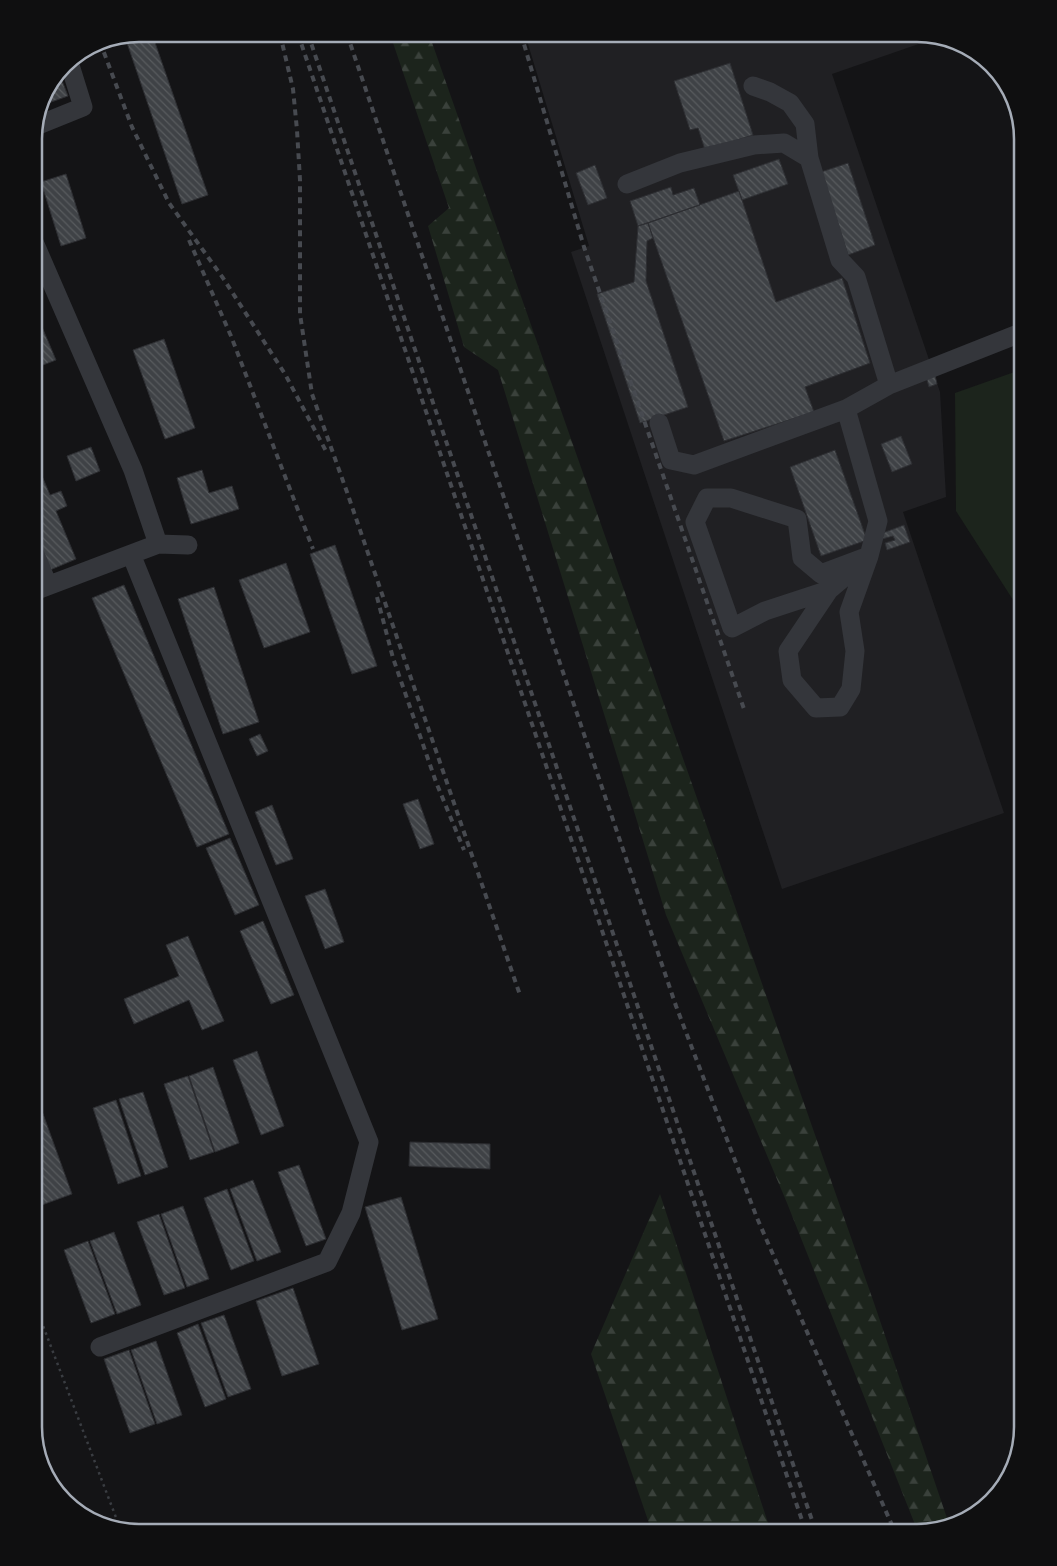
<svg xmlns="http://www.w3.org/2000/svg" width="1057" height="1566" font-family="Inter,sans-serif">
  <defs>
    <pattern id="forest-firs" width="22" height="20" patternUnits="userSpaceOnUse" patternTransform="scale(1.25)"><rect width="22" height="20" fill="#1c241c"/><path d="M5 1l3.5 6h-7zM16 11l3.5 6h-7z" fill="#3a413b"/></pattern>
    <pattern id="building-back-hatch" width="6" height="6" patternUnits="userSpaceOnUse" patternTransform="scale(1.25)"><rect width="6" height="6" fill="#3f4246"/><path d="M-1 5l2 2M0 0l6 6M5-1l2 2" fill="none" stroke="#585b5e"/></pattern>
  </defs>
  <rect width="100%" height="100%" fill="#141416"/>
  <path fill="#202023" d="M525 34H924L936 38 832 74 940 392 946 497 903 512 1004 813 782 889 571 252 589 246Z"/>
  <path fill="#1c241c" d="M1023 369V600L1015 603 956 511 955 393Z"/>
  <path fill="url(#forest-firs)" d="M390 34H429L874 1303 949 1524 918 1532 787 1203 666 915 498 370 464 347 428 226 449 208Z
    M660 1194 771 1532H652L591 1354Z"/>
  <path fill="url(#building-back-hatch)" stroke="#2d2e32" d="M140 34H152L208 195 182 204 125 37Z
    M730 63 753 135 705 150 698 128 690 130 674 81Z
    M59 73 68 96 40 106 42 99Z
    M779 159 788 184 742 200 733 175Z
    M848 163 875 245 848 255 821 172Z
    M595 165 607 198 588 205 576 173Z
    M66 174 86 238 61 246 41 182Z
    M671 187 673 195 694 188 700 205 638 226 630 201Z
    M739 191 776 302 842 278 870 363 805 387 814 412 724 441 648 223Z
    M648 223 653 238 647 241 646 281 688 407 640 423 597 294 634 282 638 226Z
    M42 327 56 360 35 368 34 330Z
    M164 339 195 428 165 439 133 350Z
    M934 371 937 384 929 387 925 373Z
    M901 436 912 464 892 472 881 444Z
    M91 447 100 471 76 481 67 456Z
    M835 450 867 540 821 556 790 467Z
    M34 457 50 495 61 491 67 506 56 511 76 559 50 570 34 532Z
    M202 470 209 493 232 486 239 509 191 524 177 478Z
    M904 525 910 542 887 550 885 543 895 540 893 536 882 539 880 534Z
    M335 545 377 666 352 674 310 554Z
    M286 563 310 632 264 648 239 580Z
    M124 585 229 834 197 847 92 598Z
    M214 587 259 722 223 734 178 599Z
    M260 734 268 751 257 756 249 739Z
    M418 799 434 844 420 849 403 804Z
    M272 805 293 859 276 865 255 812Z
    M230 838 259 905 235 915 206 848Z
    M325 889 344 942 325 949 305 896Z
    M263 921 294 995 271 1004 240 931Z
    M188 936 224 1021 202 1030 189 1000 134 1024 124 999 179 976 166 945Z
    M257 1051 284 1126 261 1135 233 1060Z
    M213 1067 239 1143 215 1152 189 1076Z
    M188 1076 214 1152 190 1160 164 1084Z
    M34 1089 72 1194 39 1206 34 1192Z
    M143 1092 168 1167 145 1175 119 1099Z
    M116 1100 141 1176 118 1184 93 1108Z
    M410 1142 490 1144V1169L409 1166Z
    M299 1165 326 1239 306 1246 278 1172Z
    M253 1180 281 1252 257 1261 230 1189Z
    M227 1189 254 1261 231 1270 204 1198Z
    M401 1197 438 1319 402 1330 365 1207Z
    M183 1206 209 1279 187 1287 161 1214Z
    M159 1214 185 1288 164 1295 137 1222Z
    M114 1232 141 1305 117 1314 90 1241Z
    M88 1241 115 1314 91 1323 64 1250Z
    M293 1288 319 1364 282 1376 256 1301Z
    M224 1315 251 1389 228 1397 201 1323Z
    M198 1324 226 1399 205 1407 177 1333Z
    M156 1341 182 1415 157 1424 131 1350Z
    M129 1350 155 1424 130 1433 104 1359Z"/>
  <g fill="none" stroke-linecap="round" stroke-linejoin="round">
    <path stroke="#3a3d42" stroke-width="2.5" stroke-dasharray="2.5 4" stroke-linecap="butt" d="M34 1302 120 1528"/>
    <path stroke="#34363b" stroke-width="19" d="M753 86 770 92 790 103 805 124 809 158 840 260 856 277 889 385 1023 332
      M36 126 83 107 69 62
      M627 184 680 163 754 145 784 143 809 158
      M34 242 133 470 158 544
      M659 423 671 460 694 465 846 409 889 385
      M34 552 48 585
      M829 590 765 611 732 628 695 522 707 498H731L797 519 802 558 821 574 869 556 849 612 855 651 851 689 840 707 816 708 792 680 788 651 829 590 869 556 878 521 846 409
      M34 591 158 544 188 545
      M100 1347 327 1262 351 1213 369 1142 131 554"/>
    <path stroke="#474a50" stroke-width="4" stroke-dasharray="6 5" stroke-linecap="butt" d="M280 34 293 89 297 130 300 180V314L312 394 348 495 520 995
      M298 34 806 1532
      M308 34 816 1532
      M347 34 676 1006 757 1218 895 1532
      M521 34 584 247 744 709
      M100 42 132 127 169 203 223 278 285 374 327 453
      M189 240 231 336 313 549
      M377 597 393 658 436 782 464 850"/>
  </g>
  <path d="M0 0H1057V1566H0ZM139 42H917A97 97 0 0 1 1014 139V1427A97 97 0 0 1 917 1524H139A97 97 0 0 1 42 1427V139A97 97 0 0 1 139 42Z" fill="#0f0f10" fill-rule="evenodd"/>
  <path fill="none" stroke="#a5acb7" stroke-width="2.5" d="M139 42H917A97 97 0 0 1 1014 139V1427A97 97 0 0 1 917 1524H139A97 97 0 0 1 42 1427V139A97 97 0 0 1 139 42Z"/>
</svg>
